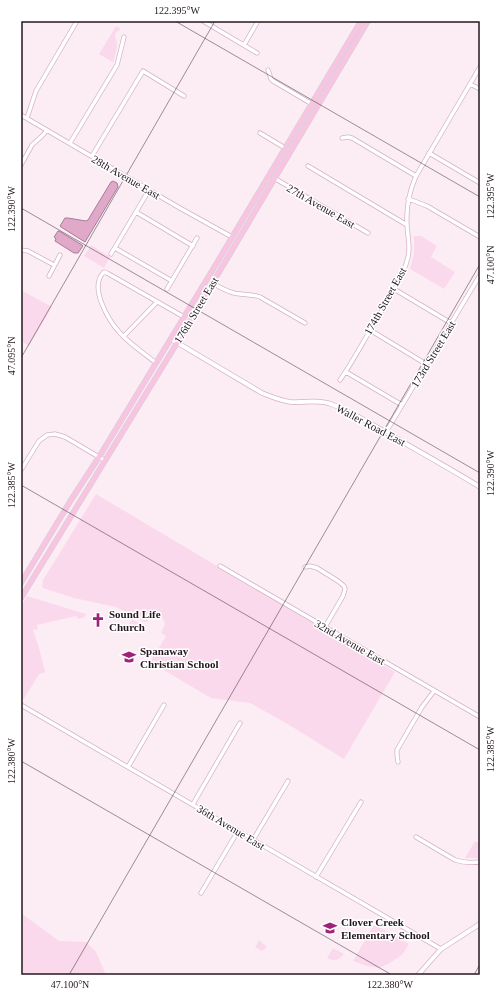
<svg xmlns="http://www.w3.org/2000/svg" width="501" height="996" font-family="Georgia,serif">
  <rect width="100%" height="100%" fill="#fcedf5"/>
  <path fill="#fbd9ec" d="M116 26 121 29C110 35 118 39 117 46 116 52 115 57 113 62L99 54Z
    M414 236H421L437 246 431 257 455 272 444 289 410 269 414 253Z
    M91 245 110 257 104 268 84 256Z
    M21 290 52 307 29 346 21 341Z
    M96 494 395 672 344 759 286 723 250 703 211 698 150 662 166 636 161 633 165 624 164 620 159 617 154 616 146 622H144L116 607 74 598 43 588 42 586 43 580Z
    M27 596 86 614 85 617 78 619 76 616 37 625 38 629 33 630 39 648 45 672 43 673 39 674 24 699 21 698V606Z
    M132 619 142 625 139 630 129 624Z
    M475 841 480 844V858H465Z
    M21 913 59 941 86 942 96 952 106 975H21Z
    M373 926H377L409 944 402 955 388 964 379 968 367 966 353 961Z
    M259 940 267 947 262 951 255 947Z
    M333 948 344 954C339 960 334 962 327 958Z"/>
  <path fill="#e0a8c9" stroke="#a87c96" d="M113 181 117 183 118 187 85 242 61 227 60 226 65 218H68L86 221 88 220 111 182Z
    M58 231H59L82 245 83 246 78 253H74L55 241 56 239 54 237Z"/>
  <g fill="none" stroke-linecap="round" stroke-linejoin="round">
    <defs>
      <path id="minor" d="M203 21 257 53
        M244 45 258 21
        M268 70 271 79 273 81 312 104
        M470 84 480 89
        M21 115 178 207 232 237
        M27 118 36 91 77 21
        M260 133 285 148
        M342 138 348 137 352 138 416 176
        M70 143 117 65 124 37
        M429 153 480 183
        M92 156 143 71 184 96
        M21 165 32 145 43 135 47 130
        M308 166 407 225
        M274 178 368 233
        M408 199 414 201 427 206 480 237
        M136 212 193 246
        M115 248 172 281
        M21 250 28 251 54 265
        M111 254 149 190
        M49 276 60 255
        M213 283C219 287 226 291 234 293 242 295 251 294 260 297L305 323
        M167 289 197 238
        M394 289 451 323
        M370 330 426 364
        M124 336 157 302
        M156 363C145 354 130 344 120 333 109 321 88 287 104 272L107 273 184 317
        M346 372 402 405
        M340 380C354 360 365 338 378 317 389 298 403 279 408 257 411 245 407 235 407 224 406 207 409 192 416 176L480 67
        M386 432 480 275
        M21 470 39 441 47 435 55 434 65 437 104 460
        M220 566 480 717
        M305 567 310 566 317 568 338 581 344 586 345 589 343 596 325 627
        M21 705 441 949
        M398 762 397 755V750L422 707 434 691
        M128 767 164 705
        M193 804 240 723
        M416 837 455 860C464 863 471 863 480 862
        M253 840 288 781
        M316 877 361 802
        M201 893 238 831"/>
      <path id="tertiary" d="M171 339 262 393C272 397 281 401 291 402 305 403 317 399 331 404 348 410 364 420 380 429 413 448 447 467 480 487
        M418 975 441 949 480 924"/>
      <path id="primary" d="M21 583 71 500 99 457 215 266 361 21
        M21 598 177 343 368 21"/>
    </defs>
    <use href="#minor" stroke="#d5b2c6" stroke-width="5"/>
    <use href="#tertiary" stroke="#d5b2c6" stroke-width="5.5"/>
    <use href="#primary" stroke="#d3d1d2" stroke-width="6"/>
    <use href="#minor" stroke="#fff" stroke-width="3.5"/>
    <use href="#tertiary" stroke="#fff" stroke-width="4"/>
    <use href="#primary" stroke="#f7c4e2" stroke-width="5"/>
  </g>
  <path fill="none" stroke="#24171f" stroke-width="1" stroke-opacity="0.45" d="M175 21 480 197M21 208 480 473M21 358 215 21M21 485 480 750M21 761 392 975M69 975 480 264M474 975 480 964"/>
  <defs>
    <symbol id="church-bare" viewBox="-9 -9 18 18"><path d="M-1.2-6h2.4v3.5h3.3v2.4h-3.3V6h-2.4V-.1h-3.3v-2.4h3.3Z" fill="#9e2279" stroke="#fff" stroke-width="2.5" paint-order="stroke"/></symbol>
    <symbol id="school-bare" viewBox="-9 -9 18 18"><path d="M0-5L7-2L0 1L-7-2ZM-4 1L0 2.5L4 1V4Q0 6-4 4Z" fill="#9e2279" stroke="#fff" stroke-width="2.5" paint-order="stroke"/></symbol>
  </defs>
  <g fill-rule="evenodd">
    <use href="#church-bare" x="88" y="610" width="20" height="20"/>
    <use href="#school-bare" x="119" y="647" width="20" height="20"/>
    <use href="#school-bare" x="320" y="918" width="20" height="20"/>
  </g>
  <g text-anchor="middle" stroke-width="3" stroke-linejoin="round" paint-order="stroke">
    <g font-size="11" fill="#24171f" stroke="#fff">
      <text transform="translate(126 177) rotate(30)" y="4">28th Avenue East</text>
      <text transform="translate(321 206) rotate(30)" y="4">27th Avenue East</text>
      <text transform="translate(385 301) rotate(-61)" y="4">174th Street East</text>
      <text transform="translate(196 310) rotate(-59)" y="4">176th Street East</text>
      <text transform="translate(433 354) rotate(-59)" y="4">173rd Street East</text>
      <text transform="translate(371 425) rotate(28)" y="4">Waller Road East</text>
      <text transform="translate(350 642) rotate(30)" y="4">32nd Avenue East</text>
      <text transform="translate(231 827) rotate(31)" y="4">36th Avenue East</text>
    </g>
    <g font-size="11" font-weight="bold" fill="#24171f" stroke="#fff" text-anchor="start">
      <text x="109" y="618">Sound Life<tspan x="109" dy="13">Church</tspan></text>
      <text x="140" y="655">Spanaway<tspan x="140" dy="13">Christian School</tspan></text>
      <text x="341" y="926">Clover Creek<tspan x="341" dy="13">Elementary School</tspan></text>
    </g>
  </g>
  <rect width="501" height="996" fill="none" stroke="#ffffff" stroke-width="44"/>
  <rect x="22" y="22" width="457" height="952" fill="none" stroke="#24171f" stroke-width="1.5"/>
  <g font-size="10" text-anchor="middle" fill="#24171f">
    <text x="177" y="14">122.395°W</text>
    <text transform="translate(490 196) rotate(-90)" y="4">122.395°W</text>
    <text transform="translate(11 209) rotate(-90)" y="4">122.390°W</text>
    <text transform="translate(490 265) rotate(-90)" y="4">47.100°N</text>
    <text transform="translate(11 356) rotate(-90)" y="4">47.095°N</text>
    <text transform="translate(490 473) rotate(-90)" y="4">122.390°W</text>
    <text transform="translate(11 485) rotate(-90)" y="4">122.385°W</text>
    <text transform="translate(490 749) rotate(-90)" y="4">122.385°W</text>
    <text transform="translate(11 761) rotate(-90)" y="4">122.380°W</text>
    <text x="70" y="988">47.100°N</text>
    <text x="390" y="988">122.380°W</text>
  </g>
</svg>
